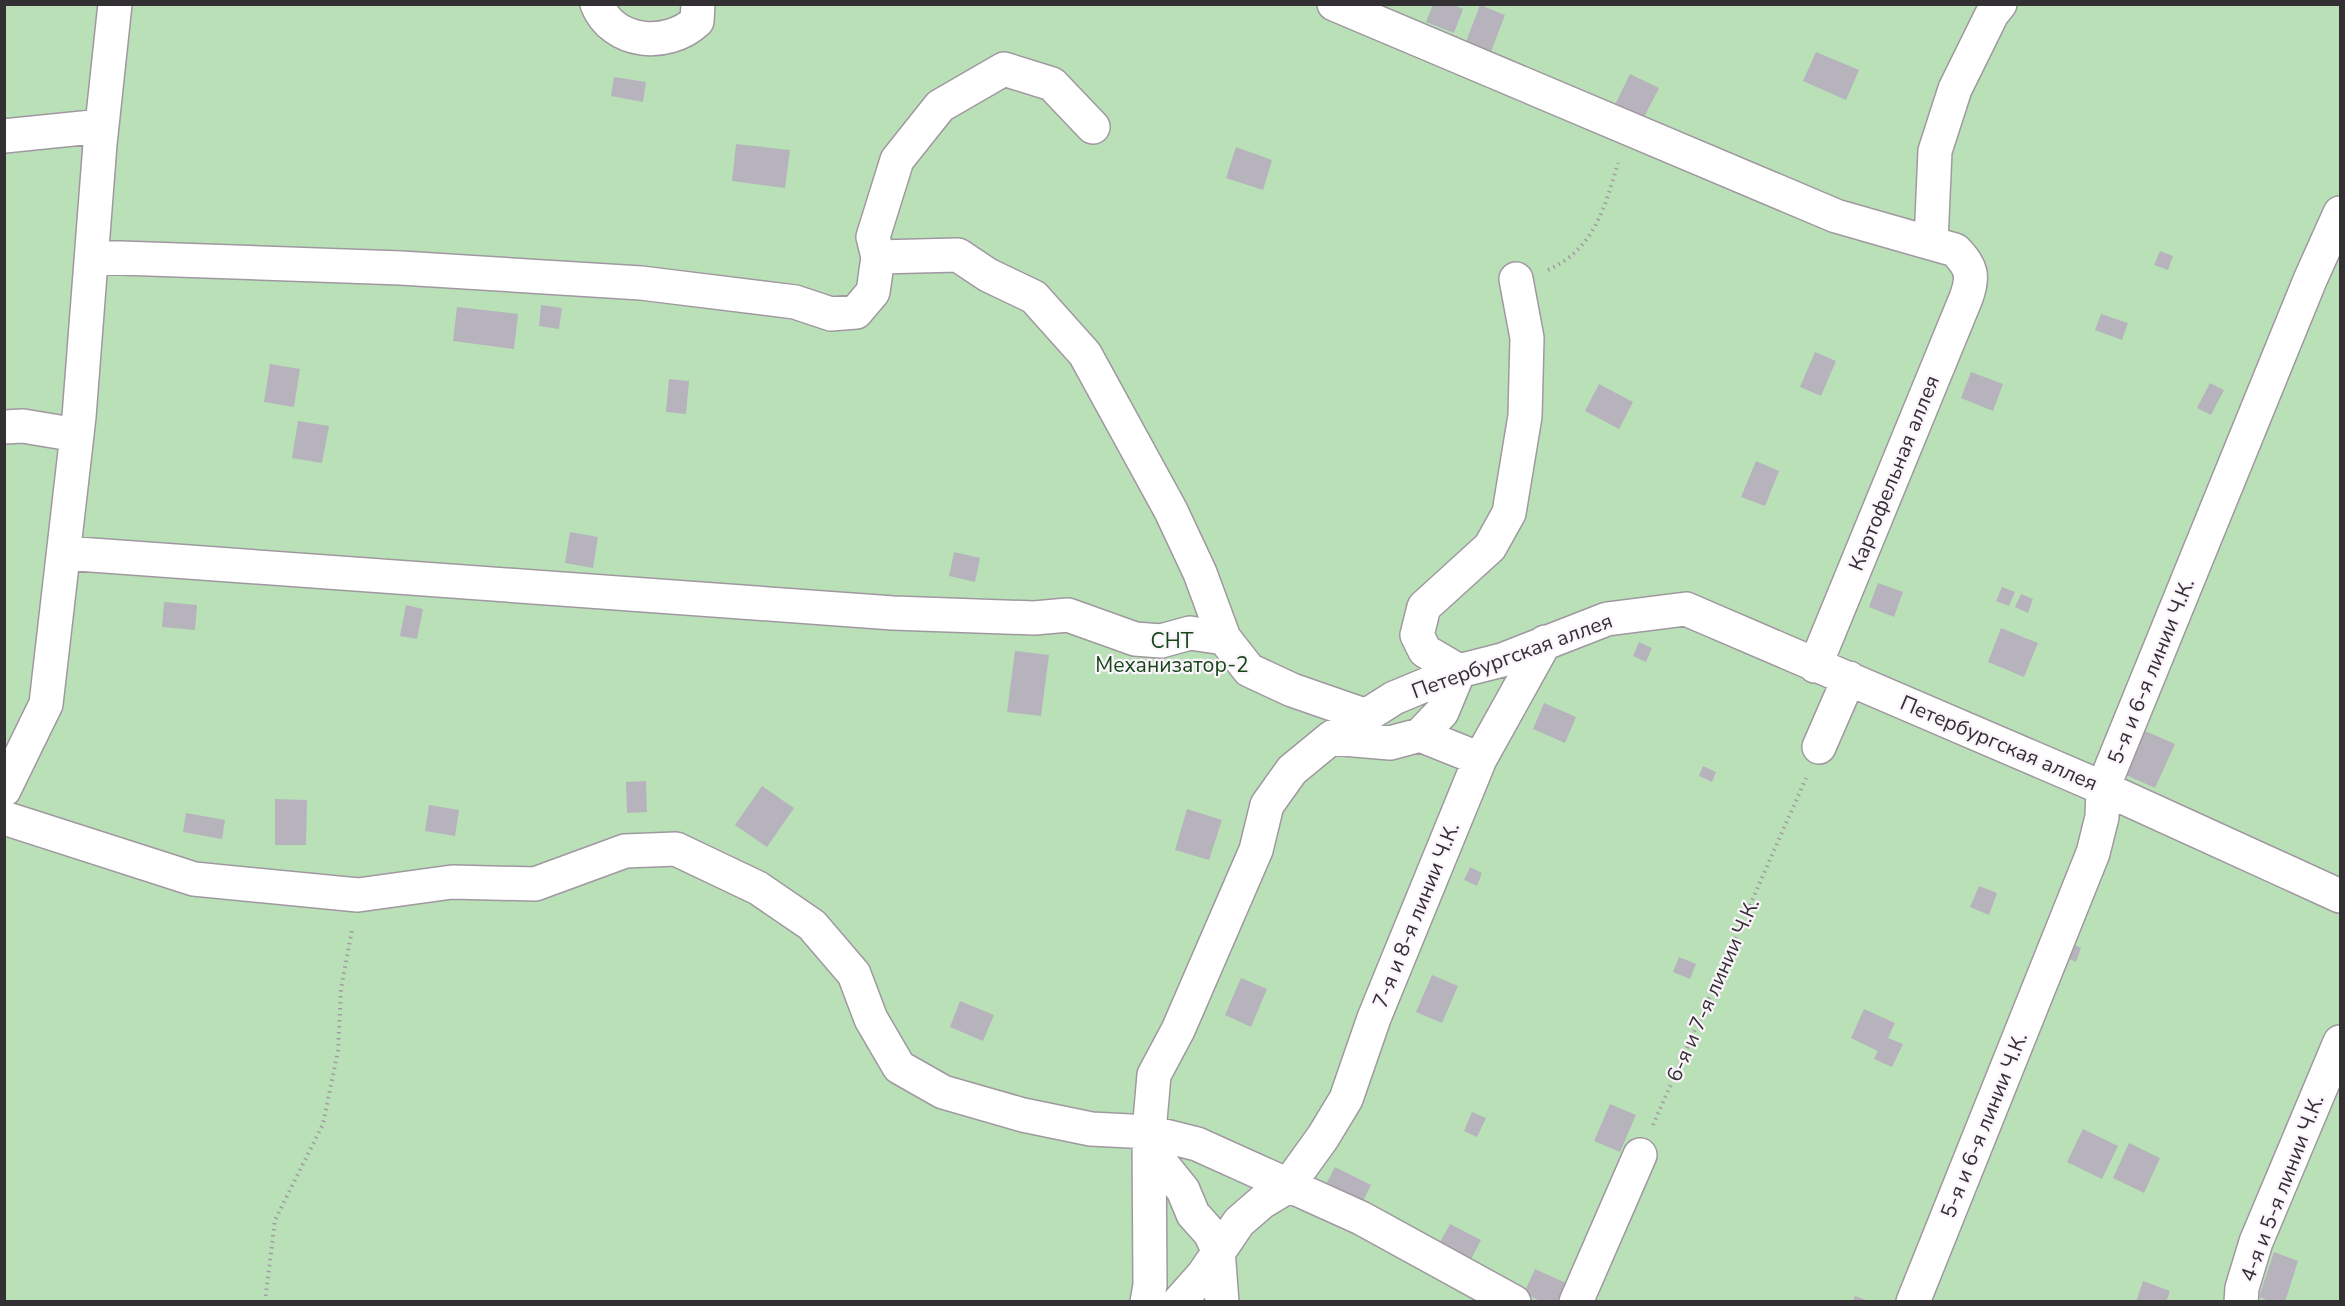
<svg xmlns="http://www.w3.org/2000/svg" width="2345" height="1306" font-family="'Nunito Sans',sans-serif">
  <rect width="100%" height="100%" fill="#efe7ef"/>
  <path fill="#bae0b8" d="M5 5H2340V1301L5 1302Z"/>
  <path fill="#b6b3bd" d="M1433 4H1451L1463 9 1454 33 1426 22Z
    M1480 5 1505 15 1489 57 1464 47Z
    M1816 52 1859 70 1846 100 1803 81Z
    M1630 74 1659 88 1641 123 1613 109Z
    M614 77 646 82 643 102 611 96Z
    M736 144 790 150 785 188 732 181Z
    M1236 147 1272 160 1263 190 1226 178Z
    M2160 251 2173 256 2168 270 2154 265Z
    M541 305 562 308 559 329 539 326Z
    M457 307 518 314 514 349 453 341Z
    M2101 314 2128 323 2122 340 2095 330Z
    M1815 352 1836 361 1821 396 1800 387Z
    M270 364 300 369 294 407 264 402Z
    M1971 372 2003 384 1993 411 1961 398Z
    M669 379 689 381 686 414 666 412Z
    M2210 383 2224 390 2211 415 2197 408Z
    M1599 384 1633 402 1619 429 1585 411Z
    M298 421 329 426 322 463 292 458Z
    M1756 461 1779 471 1765 506 1741 497Z
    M570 532 598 537 593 568 565 563Z
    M954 552 980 558 975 582 949 576Z
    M1878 583 1903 592 1894 617 1869 607Z
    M2002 587 2015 592 2009 606 1996 601Z
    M2021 594 2033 599 2028 613 2015 607Z
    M164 602 197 605 195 630 162 627Z
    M406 605 423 609 417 639 400 636Z
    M2001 628 2038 643 2024 677 1988 662Z
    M1639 642 1652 648 1646 662 1633 656Z
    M1015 651 1049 655 1041 716 1007 712Z
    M1544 703 1576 717 1565 743 1533 729Z
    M2145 731 2175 744 2155 788 2126 775Z
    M1703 766 1716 772 1712 782 1699 776Z
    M646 781 647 812 627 813 626 782Z
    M762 786 794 808 767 847 735 825Z
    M275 799 307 800 306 845H275Z
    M429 805 459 810 455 836 425 831Z
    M1187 809 1222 820 1209 860 1175 850Z
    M186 813 225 820 222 839 183 832Z
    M1470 867 1482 873 1477 886 1464 880Z
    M1979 886 1997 893 1989 915 1970 907Z
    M2069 942 2081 948 2076 962 2063 956Z
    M1679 957 1696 964 1690 979 1673 972Z
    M1432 975 1458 986 1442 1023 1416 1012Z
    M1241 978 1267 989 1251 1027 1225 1015Z
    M960 1001 994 1015 983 1041 950 1027Z
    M1864 1009 1895 1023 1888 1038 1903 1044 1892 1067 1874 1059 1878 1051 1851 1038Z
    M1610 1104 1636 1115 1620 1152 1594 1141Z
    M1472 1112 1486 1118 1477 1137 1464 1131Z
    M2083 1129 2118 1146 2102 1179 2067 1162Z
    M2129 1143 2160 1158 2144 1193 2113 1178Z
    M1335 1167 1371 1185 1358 1211 1322 1192Z
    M1450 1224 1481 1240 1470 1261 1439 1244Z
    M2274 1252 2298 1261 2285 1302H2271L2259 1297Z
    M1535 1269 1566 1283 1557 1302H1542L1524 1293Z
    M2143 1281 2170 1291 2166 1302H2136Z
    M1855 1296 1869 1301V1302H1852Z"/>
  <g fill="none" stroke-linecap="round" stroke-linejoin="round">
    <defs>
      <path id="minor" d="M597 4C613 44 667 49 697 21L698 4
        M1334 4 1836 216 1955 250C1972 267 1974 276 1966 298L1815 666
        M4 136 102 126
        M1931 242 1935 151 1955 89 1992 14 2000 4
        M92 257 401 268 641 283 795 302 831 314 856 312 873 292 878 257 958 255 988 275 1034 297 1085 354 1171 511 1200 573 1224 638
        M878 257 873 237 897 160 940 106 1004 69 1052 84 1093 127
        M4 427 23 426 77 435
        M64 553 893 613 1034 618 1068 615 1135 639 1161 641 1190 633 1224 638 1249 670 1292 690 1367 716
        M1420 735 1442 712 1459 671 1425 651 1417 635 1424 607 1490 547 1509 513 1525 416 1527 338 1516 279
        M1331 738 1390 743 1420 735 1480 759
        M1819 747 1849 678
        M4 790 46 704 79 417 100 144 115 4
        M4 818 194 879 358 895 452 882 535 884 625 851 676 849 758 888 812 925 854 974 871 1019 899 1067 943 1092 1023 1115 1091 1129 1149 1132 1197 1144 1361 1218 1514 1302
        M1150 1149 1183 1190 1193 1214 1210 1233 1218 1250 1222 1302
        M1147 1302 1150 1285 1149 1132 1154 1075 1178 1030 1256 850 1267 805 1292 770 1331 738 1394 698 1459 671 1502 660 1607 619 1686 609 2103 788 2340 896
        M1179 1302 1203 1275 1239 1222 1262 1202 1287 1187 1323 1137 1346 1099 1374 1018 1480 759 1545 642
        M1576 1302 1640 1155
        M1913 1302 2093 853 2102 817 2103 788 2310 280 2340 213
        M2241 1302 2242 1288 2256 1242 2340 1042"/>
    </defs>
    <use href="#minor" stroke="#a098a0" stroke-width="36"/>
    <path stroke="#a29ca2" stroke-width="4" stroke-dasharray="1.5 4.5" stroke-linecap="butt" d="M1548 270C1595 248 1604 209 1618 163
      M1653 1125 1806 778
      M265 1302 275 1220 323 1124 338 1051 341 989 352 930"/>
    <use href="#minor" stroke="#fff" stroke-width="33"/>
  </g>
  <g text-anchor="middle" stroke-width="4.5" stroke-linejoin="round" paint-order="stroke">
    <g font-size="21" fill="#333033" stroke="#fcf4fc">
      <text transform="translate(1894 473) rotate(-68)" y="7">Картофельная аллея</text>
      <text transform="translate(1512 656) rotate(-20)" y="7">Петербургская аллея</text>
      <text transform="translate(2151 671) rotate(-68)" y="7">5-я и 6-я линии Ч.К.</text>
      <text transform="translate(1999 743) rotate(23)" y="7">Петербургская аллея</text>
      <text transform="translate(1416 915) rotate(-68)" y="7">7-я и 8-я линии Ч.К.</text>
      <text transform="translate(1713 990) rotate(-66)" y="7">6-я и 7-я линии Ч.К.</text>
      <text transform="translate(1984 1125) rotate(-68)" y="7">5-я и 6-я линии Ч.К.</text>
      <text transform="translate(2282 1188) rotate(-69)" y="7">4-я и 5-я линии Ч.К.</text>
    </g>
    <g font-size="21" fill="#144715" stroke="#fcf4fc">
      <text x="1172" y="648">СНТ<tspan x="1172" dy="24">Механизатор-2</tspan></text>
    </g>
  </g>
  <rect width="2345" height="1306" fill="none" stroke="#333033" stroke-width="12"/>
</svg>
